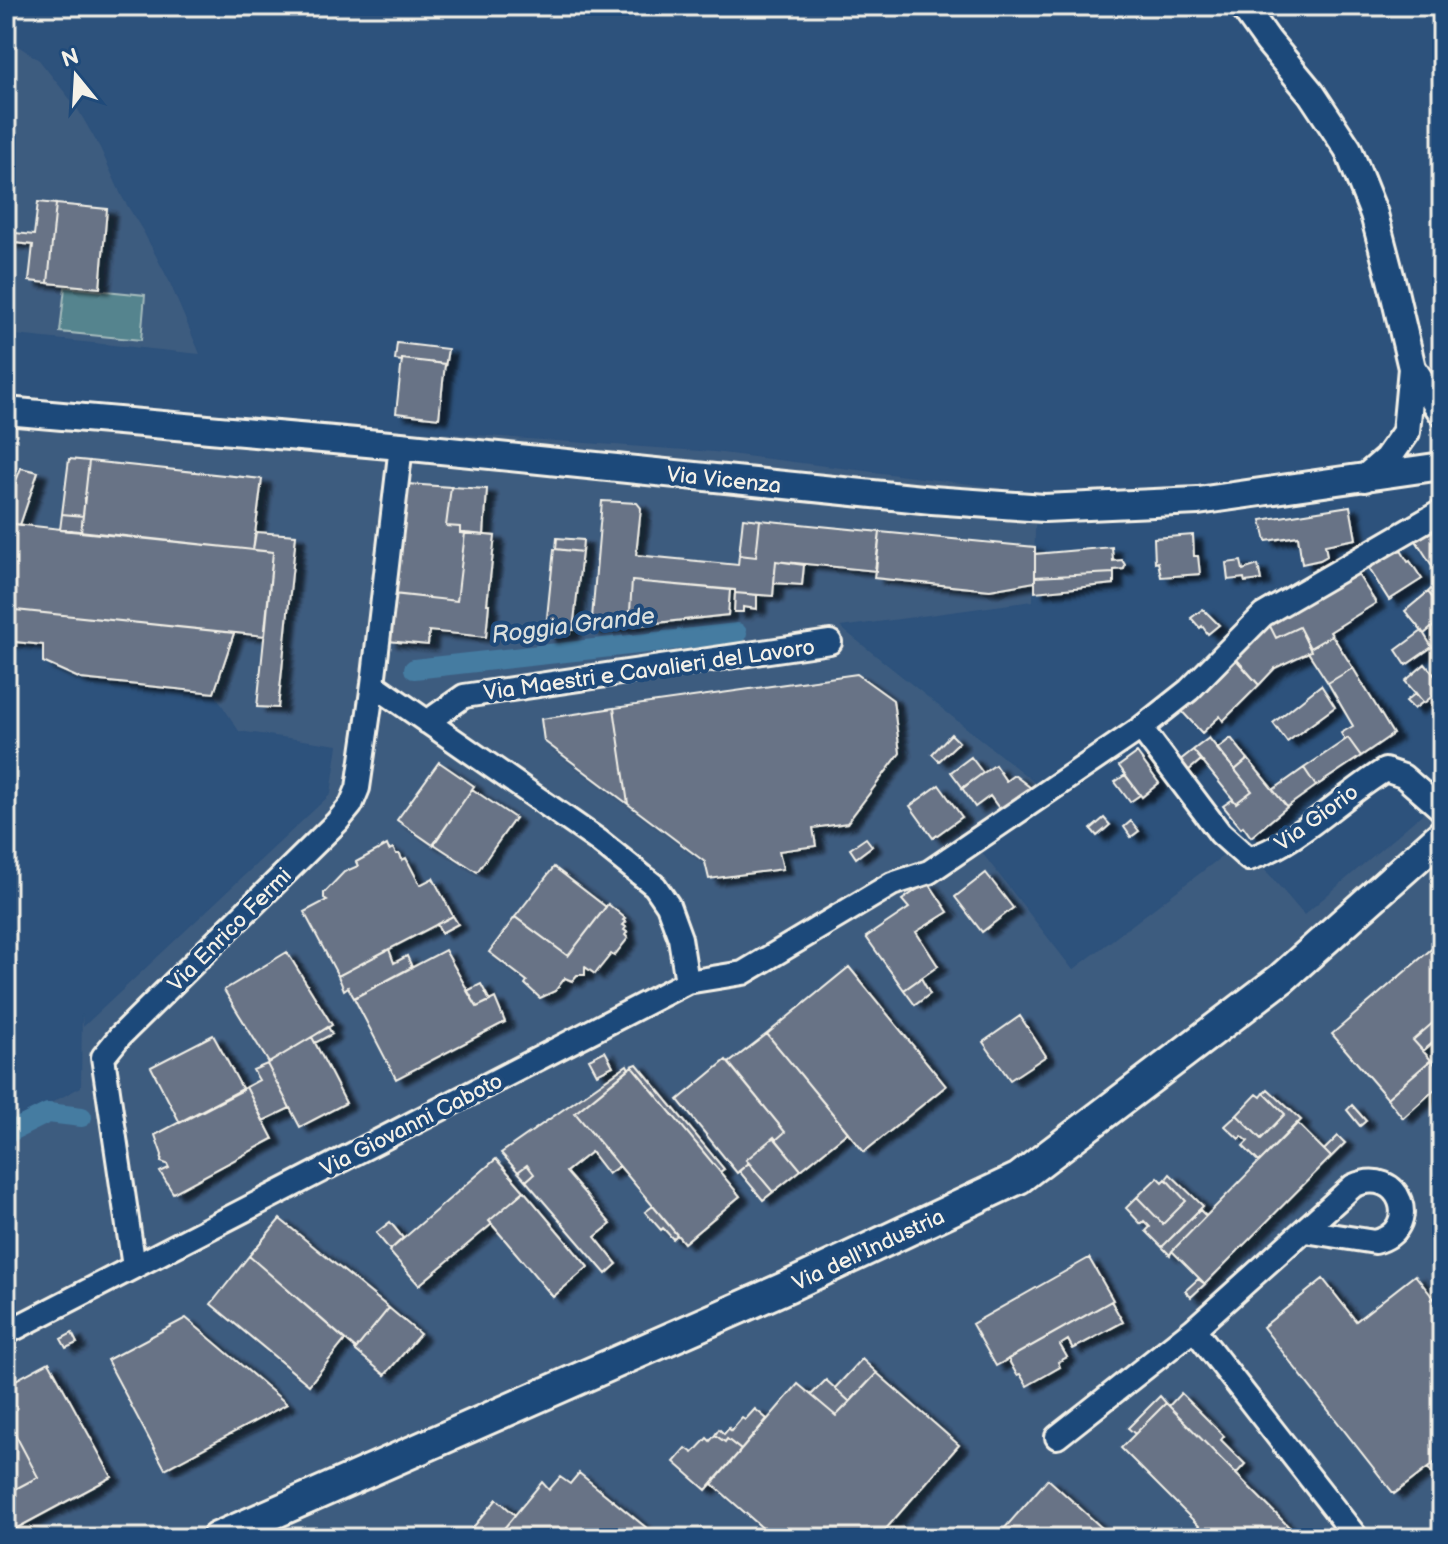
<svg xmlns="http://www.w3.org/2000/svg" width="1448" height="1544" font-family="'Balsamiq Sans',sans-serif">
  <defs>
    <filter id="shadow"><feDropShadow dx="9" dy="5" stdDeviation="2" flood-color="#0009"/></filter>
  </defs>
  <rect width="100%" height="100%" fill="#2d527c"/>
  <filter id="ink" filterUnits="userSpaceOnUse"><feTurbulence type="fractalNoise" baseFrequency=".0125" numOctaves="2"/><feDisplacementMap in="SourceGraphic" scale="16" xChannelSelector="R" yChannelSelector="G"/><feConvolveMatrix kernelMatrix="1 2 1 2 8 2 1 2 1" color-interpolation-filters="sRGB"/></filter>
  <g filter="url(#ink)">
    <path fill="#3e5c7f" d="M6 38 39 60 77 108 100 148 122 197 144 233 169 281 200 354 6 334Z
      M6 406 330 423 414 431 714 452 1001 488 1036 497 1033 601 840 627 1040 787 972 840 1073 970 1241 842 1304 915 1442 797V1538H6V1127L81 1087 82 1015 83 1027 331 794 338 745 239 731 214 693 81 679 43 662V645L6 641Z"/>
    <path fill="#54848e" stroke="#a4babb" stroke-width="2" d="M65 287 145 295 141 340 60 332Z"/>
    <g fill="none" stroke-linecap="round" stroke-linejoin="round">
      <path stroke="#447ba1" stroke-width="20" d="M414 669 737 633
        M6 1134 48 1113 82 1117"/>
    </g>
    <path fill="#677386" stroke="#f4f1e8" stroke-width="2" filter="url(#shadow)" d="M38 202 56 204 48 283 29 281 33 245 6 242V232L34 235Z
      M56 204 107 209 100 288 48 283Z
      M397 343 448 349 445 367V364L402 359V361L395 360Z
      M402 359 445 364 439 418 396 413Z
      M69 459 89 461 83 516 62 514Z
      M89 461 262 479 253 550 81 532Z
      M21 468 38 472 20 525 6 523V508Z
      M407 484 451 487 446 526 460 527V533H465L457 601 394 594Z
      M451 487 487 489 484 535 460 533V527L446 526Z
      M602 501 637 503 641 508 636 555 738 565 739 555 756 557 760 520 880 532 876 571 776 561 773 596 735 593V590L632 581 629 626 591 630Z
      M1350 506 1356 539 1325 545 1327 556 1320 560 1302 564 1298 536 1266 541 1261 520Z
      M62 514 83 516 81 532 60 530Z
      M743 518 760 520 756 557 739 555Z
      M1442 522V572L1438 575 1415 539Z
      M6 523 273 552 265 636 6 609Z
      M256 532 296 535 278 708 257 707 273 552 253 550Z
      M880 532 1035 547V582L990 590 874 578Z
      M465 533 495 536 487 604H489L486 637 429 631 428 645 388 641 392 594 457 601Z
      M1193 535 1194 556H1198L1200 574 1161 577 1158 562 1155 563 1154 538Z
      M557 538 583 540 582 552 556 549Z
      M1112 547 1113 561 1122 560 1125 565 1124 569 1114 570V573L1035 577V554Z
      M1399 547 1408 562 1410 561 1422 579 1389 600 1368 567Z
      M554 549 582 552 573 630 546 627Z
      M776 561 804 565 802 585 774 583Z
      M1241 561 1243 570 1258 565 1261 580 1245 582 1244 578 1228 580 1226 563Z
      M1353 567 1376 603 1330 632 1332 635 1310 648 1299 627 1276 638 1266 618Z
      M1114 573V584L1035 592V577Z
      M632 581 730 590 728 615 629 626Z
      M1434 586 1442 596 1441 608 1428 592Z
      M1428 592 1442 609V619L1424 634 1405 611Z
      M735 593 757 595V609L743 607V612H734Z
      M6 609 234 633 214 693 81 679 43 662V645L6 641Z
      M1203 609 1219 625 1208 634 1202 626 1200 628 1191 618Z
      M1266 618 1276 638 1299 627 1311 651 1275 668 1259 685 1232 654Z
      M546 627 570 630V634L547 638Z
      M1422 631 1432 647 1406 665 1396 650Z
      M1332 635 1353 668 1328 683 1308 652 1311 651 1310 648Z
      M1230 653 1259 685 1223 721 1220 716 1202 733 1177 706Z
      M1425 664 1442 684V688L1424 703 1405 681Z
      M1353 668 1393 734 1361 756 1348 738 1345 740 1341 733 1353 726 1328 683Z
      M857 674 893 700 900 753 847 823 813 828 816 846 779 851 783 869 709 879 705 862 628 804 614 708Z
      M1321 685 1335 707 1287 742 1273 723Z
      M1416 693 1423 702 1414 709 1406 701Z
      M614 708 628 804 544 741 541 719Z
      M951 734 959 742 939 761 932 754Z
      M1209 738 1252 791 1236 803 1193 750Z
      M1231 738 1248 759 1235 770 1217 749Z
      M1348 738 1361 756 1316 786 1304 768Z
      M1193 750 1201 760 1182 776 1174 765Z
      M1137 753 1159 783 1142 797 1119 766Z
      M971 757 983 773 963 788 951 772Z
      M1248 759 1287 807 1251 837 1243 826 1241 828 1223 806 1233 799 1236 803 1252 791 1235 770Z
      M439 762 474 786 433 845 397 820Z
      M995 765 1006 781 1014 775 1031 788 1001 811 990 796 975 807 962 788Z
      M1304 768 1316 786 1287 807 1273 790Z
      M1125 775 1140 795 1130 802 1115 782Z
      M939 785 962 817 933 838 910 806Z
      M472 789 515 818 477 872 434 844Z
      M1104 818 1110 825 1097 836 1091 829Z
      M1131 821 1139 831 1131 837 1124 827Z
      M866 838 872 846 856 858 850 849Z
      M387 845 389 850 393 848 396 854H400L402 860 406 858 420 885 433 878 453 916 338 976 304 912 327 900 324 898V893L344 872 358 866 356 862Z
      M554 867 606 907 568 956 515 917Z
      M986 873 1013 908 982 932 955 897Z
      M928 882 948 912 916 932 938 966 904 990 866 937 909 908 902 900Z
      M608 904 625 918 623 920 626 922 623 925 626 927 624 930 627 932 625 935 628 938 614 956 611 954 595 974 585 967V975H577L572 981 565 978 555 991 540 998 525 984 527 981 489 952 515 917 568 956Z
      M453 916 458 924 441 933 437 924Z
      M1442 940V1015L1413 1040 1431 1060 1387 1098 1332 1034Z
      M389 949 394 963 407 956 412 967 354 998 348 987 344 990 338 976Z
      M445 950 477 1007 495 998 505 1022 396 1079 354 998Z
      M287 952 332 1025 269 1063 224 990Z
      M849 967 946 1086 864 1152 767 1034Z
      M921 978 930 994 915 1005 904 990Z
      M481 984 490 1001 477 1007 467 991Z
      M1442 1015V1035L1423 1051 1413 1040Z
      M1020 1016 1046 1056 1010 1080 983 1042Z
      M328 1027 332 1034 315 1043 312 1037Z
      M767 1034 848 1132 801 1170 776 1140 785 1132 729 1063Z
      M213 1035 243 1090 180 1123 151 1067Z
      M312 1037 346 1103 300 1127 267 1064Z
      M605 1051 613 1066 597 1074 589 1059Z
      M726 1060 785 1132 776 1140 774 1137 746 1160 749 1163 737 1173 678 1100Z
      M1431 1060 1442 1072V1083L1403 1118 1387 1098Z
      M267 1064 290 1108 263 1121 246 1087 259 1080 253 1070Z
      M637 1064 724 1169 720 1172 632 1066Z
      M627 1065 629 1069 575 1113 619 1166 608 1174 591 1152 566 1172 611 1224 595 1237 617 1264 606 1274 526 1181 534 1174 527 1165 518 1172 501 1153Z
      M632 1066 740 1196 684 1243 575 1113Z
      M246 1087 273 1139 173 1193 160 1172 169 1168 167 1164 161 1162 162 1155 155 1135Z
      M1268 1089 1301 1120 1259 1162 1243 1146 1248 1141 1242 1136 1239 1139 1225 1126 1237 1115 1261 1139 1285 1114 1264 1093Z
      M1264 1093 1285 1114 1261 1139 1237 1115 1257 1094 1261 1097Z
      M1352 1105 1366 1121 1360 1126 1347 1110Z
      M1297 1123 1331 1157 1205 1284 1172 1251Z
      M1338 1136 1345 1143 1331 1157 1324 1150Z
      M774 1137 801 1170 773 1192 746 1160Z
      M496 1159 524 1191 489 1221 492 1224 419 1285 389 1251Z
      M749 1163 773 1192 763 1200 739 1171Z
      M527 1165 534 1174 526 1181 518 1172Z
      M1170 1174 1203 1206 1162 1247 1146 1231 1150 1227 1144 1221 1141 1224 1126 1208 1137 1197 1163 1224 1186 1201 1166 1179Z
      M1158 1177 1163 1182 1166 1179 1186 1201 1163 1224 1137 1197Z
      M524 1191 588 1267 553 1297 489 1221Z
      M653 1206 677 1235 673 1239 663 1228 661 1230 645 1212Z
      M1200 1210 1206 1216 1172 1251 1170 1255 1162 1247Z
      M280 1219 389 1308 356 1349 249 1256Z
      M390 1222 403 1238 390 1250 376 1233Z
      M249 1256 345 1340 309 1385 211 1304Z
      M1089 1258 1113 1300 996 1366 972 1324Z
      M1415 1275 1442 1309V1457L1394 1494 1263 1327 1323 1279 1356 1321Z
      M1198 1279 1205 1284 1191 1297 1185 1291Z
      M1111 1301 1123 1322 1073 1349 1068 1340 1060 1345 1067 1357 1058 1362 1060 1367 1027 1386 1020 1374 1017 1375 1008 1359Z
      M389 1308 420 1334 385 1375 355 1350Z
      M186 1318 287 1404 165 1469 107 1360Z
      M72 1333 77 1343 66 1348 61 1339Z
      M862 1359 877 1373 850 1402 835 1388Z
      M49 1362 112 1477 6 1534V1494L38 1477 6 1417V1385Z
      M877 1373 959 1445 878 1538H774L712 1484 798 1384 836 1416Z
      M826 1380 850 1402 836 1416 811 1395Z
      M1181 1393 1224 1436 1221 1440 1245 1464 1236 1474 1169 1406Z
      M1160 1396 1166 1403 1135 1434 1128 1428Z
      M1166 1403 1236 1474 1300 1538H1211L1121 1448Z
      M755 1409 767 1419 741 1450 727 1439 725 1442 715 1435 719 1429 724 1434 729 1428 731 1431 742 1418 745 1420Z
      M6 1417 38 1477 6 1494Z
      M715 1435 725 1442 727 1439 741 1450 706 1490 674 1462 686 1448 693 1453 707 1438 710 1441Z
      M1442 1457V1476L1437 1480 1428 1468Z
      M579 1473 659 1538H496L542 1482 549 1490 560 1477 570 1484Z
      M1048 1479 1113 1538H996Z
      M497 1499 515 1515 496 1538H464Z"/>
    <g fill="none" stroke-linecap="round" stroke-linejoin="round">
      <defs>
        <path id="minor" d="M373 684 599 841 655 886 668 905 680 938 687 982
          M427 722 464 696 830 642
          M1141 728 1220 833 1249 859C1300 842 1339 798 1385 770L1403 776 1442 810
          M1305 1231 1375 1242C1423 1230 1401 1164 1353 1186L1194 1329 1357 1538
          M134 1267 687 982 743 973 892 884 929 872 1141 728 1189 690 1263 615 1442 511
          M6 1333 134 1267 103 1057 120 1036 337 822 351 805 358 788 373 684 401 446
          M1057 1437 1194 1329"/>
        <path id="tertiary" d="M1243 6 1268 41 1311 93 1348 149 1374 214 1393 287 1412 368 1406 432 1387 459 1365 478
          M1412 368 1442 412
          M6 411 401 446 932 500 1044 508 1198 501 1442 466"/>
        <path id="secondary" d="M217 1538 789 1286 1019 1178 1282 978 1442 835"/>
      </defs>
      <use href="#minor" stroke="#f4f1e8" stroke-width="28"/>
      <use href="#tertiary" stroke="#f4f1e8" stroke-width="32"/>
      <use href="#secondary" stroke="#f4f1e8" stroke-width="36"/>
      <use href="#minor" stroke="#1f4a7a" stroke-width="22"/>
      <use href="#tertiary" stroke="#1f4a7a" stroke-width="26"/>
      <use href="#secondary" stroke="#1f4a7a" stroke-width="30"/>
    </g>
  </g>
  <g text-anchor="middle" stroke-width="8" stroke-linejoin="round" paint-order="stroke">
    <g font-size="22" fill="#f4f1e8" stroke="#1f4a7a">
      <text transform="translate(724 479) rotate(6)" y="8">Via Vicenza</text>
      <text transform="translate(649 669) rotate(-8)" y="8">Via Maestri e Cavalieri del Lavoro</text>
      <text transform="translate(1316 817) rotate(-36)" y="8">Via Giorio</text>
      <text transform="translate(229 929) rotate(-45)" y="8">Via Enrico Fermi</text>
      <text transform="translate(411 1124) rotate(-27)" y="8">Via Giovanni Caboto</text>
      <text transform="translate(868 1249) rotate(-25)" y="8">Via dell'Industria</text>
    </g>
    <g font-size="24" font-style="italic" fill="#dadfdd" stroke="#1f4a7a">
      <text transform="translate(573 625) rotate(-7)" y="8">Roggia Grande</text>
    </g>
  </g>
  <rect width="1448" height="1544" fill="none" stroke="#1f4a7a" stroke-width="32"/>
  <rect x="16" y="16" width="1416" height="1512" fill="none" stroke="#f4f1e8" stroke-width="3" filter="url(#ink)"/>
  <g transform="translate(76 76) rotate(342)" stroke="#1f4a7a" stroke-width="6" paint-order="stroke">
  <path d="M0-6L14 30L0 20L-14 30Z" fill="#f4f1e8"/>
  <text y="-12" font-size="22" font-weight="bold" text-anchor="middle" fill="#f4f1e8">N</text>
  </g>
</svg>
